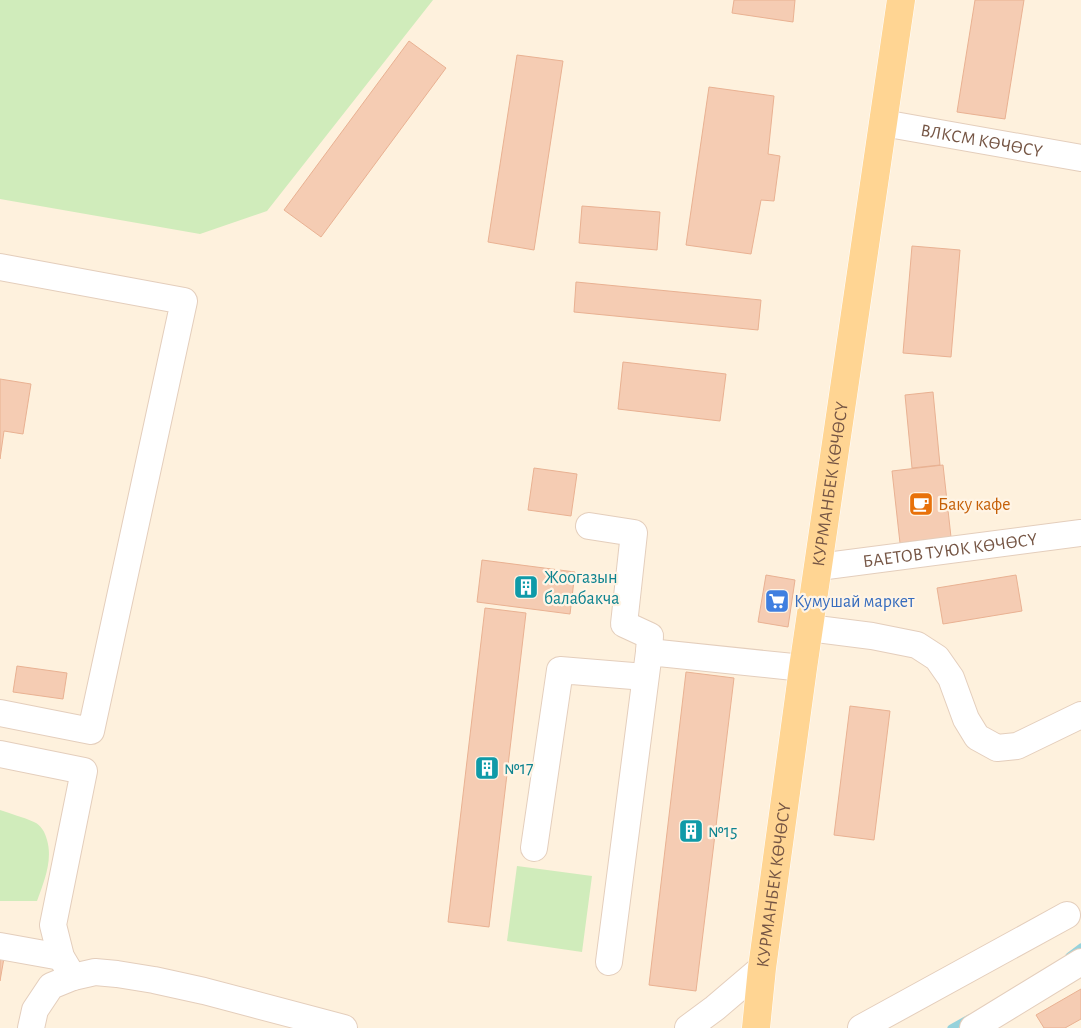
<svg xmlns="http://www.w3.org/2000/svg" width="1081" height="1028" font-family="'Alegreya Sans',sans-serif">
  <rect width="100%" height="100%" fill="#fef1dd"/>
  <path fill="#d0ecbb" d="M0 0H433L267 211 200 234 0 199Z
    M0 810C11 814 23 817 34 822 41 825 45 832 47 840 53 860 44 882 37 901H0Z
    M517 866 592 876 582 952 507 941Z"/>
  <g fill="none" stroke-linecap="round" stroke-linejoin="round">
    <path stroke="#96d2db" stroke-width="7" d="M1069 956 1081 947
      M951 1028 969 1018"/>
  </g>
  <path fill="#f5ccb3" stroke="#e9b192" d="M734 0H795L793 22 732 13Z
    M975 0H1024L1005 119 957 112Z
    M409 41 446 68 321 237 284 210Z
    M517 55 563 61 534 250 488 242Z
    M709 87 774 96 768 154 780 156 774 201 761 200 751 254 686 245Z
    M582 206 660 212 657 250 579 243Z
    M912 246 960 250 951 357 903 353Z
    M576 282 761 300 758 330 574 312Z
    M623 362 726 374 720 421 618 409Z
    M0 379 31 384 23 434 4 431 0 459Z
    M933 392 940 465 912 468 905 395Z
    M943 465 951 537 900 543 892 471Z
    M534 468 577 474 571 516 528 510Z
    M482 560 575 572 570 614 477 602Z
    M766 575 795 580 788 627 758 622Z
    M1016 575 1022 611 943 624 937 588Z
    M485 608 526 613 489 927 448 922Z
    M17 666 67 673 63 699 13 692Z
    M686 672 734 678 696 991 649 985Z
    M850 706 890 711 874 840 834 835Z
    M0 958H4L0 981Z
    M1081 989V1019L1065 1028H1044L1036 1015Z"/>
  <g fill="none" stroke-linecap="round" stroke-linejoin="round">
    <defs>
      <g id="minor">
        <path id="s1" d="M883 123 1081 158"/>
        <path d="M0 267 184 301 91 731 0 713"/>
        <path d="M589 526 634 533 624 624 650 636 649 652"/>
        <path id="s2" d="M819 567 1081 533"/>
        <path d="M809 628 872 636 917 645 937 658 951 678 966 719 977 737 997 748 1017 746 1081 715"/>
        <path d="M0 754 84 771 53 925 61 957 73 977"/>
        <path d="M534 848 560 670 645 677"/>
        <path d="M0 946 61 957"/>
        <path d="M609 962 649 652 803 668"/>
        <path d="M31 1028 35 1010 51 986 73 977 95 972 117 974 154 980 204 991 344 1028"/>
        <path d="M688 1028 715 1008 762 968"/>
        <path d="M861 1028 1067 915"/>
        <path d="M973 1028 1081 962"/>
      </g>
      <g id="major">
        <path id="s3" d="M756 1028 762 968 803 668 901 0"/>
      </g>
    </defs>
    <use href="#minor" stroke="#e4cebc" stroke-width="28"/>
    <use href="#major" stroke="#fff" stroke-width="29"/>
    <use href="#minor" stroke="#fff" stroke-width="26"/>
    <use href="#major" stroke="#ffd593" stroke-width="28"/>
  </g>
  <defs>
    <symbol id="cafe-square" viewBox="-11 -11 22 22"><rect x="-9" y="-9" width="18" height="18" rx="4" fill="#e8710a" stroke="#fff4e5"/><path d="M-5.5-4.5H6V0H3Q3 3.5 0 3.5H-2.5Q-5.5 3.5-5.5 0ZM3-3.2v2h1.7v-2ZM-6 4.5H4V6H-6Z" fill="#fff"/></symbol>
    <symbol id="building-square" viewBox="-11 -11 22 22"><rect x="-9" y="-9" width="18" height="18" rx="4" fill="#0f9aa8" stroke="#fff4e5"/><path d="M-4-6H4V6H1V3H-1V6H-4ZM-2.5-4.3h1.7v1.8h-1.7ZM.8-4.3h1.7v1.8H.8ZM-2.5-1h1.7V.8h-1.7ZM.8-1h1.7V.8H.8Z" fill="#fff"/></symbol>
    <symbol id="supermarket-square" viewBox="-11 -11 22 22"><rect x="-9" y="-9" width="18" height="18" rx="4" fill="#3f7fe0" stroke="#fff4e5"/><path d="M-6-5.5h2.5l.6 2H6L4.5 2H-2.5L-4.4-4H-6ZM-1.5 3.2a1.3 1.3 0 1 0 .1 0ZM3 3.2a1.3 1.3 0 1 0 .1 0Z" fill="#fff"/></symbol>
  </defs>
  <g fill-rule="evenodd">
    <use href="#cafe-square" x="907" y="490" width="28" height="28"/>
    <use href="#building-square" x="512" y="573" width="28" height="28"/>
    <use href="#supermarket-square" x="763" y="587" width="28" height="28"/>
    <use href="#building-square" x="473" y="754" width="28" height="28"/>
    <use href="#building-square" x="677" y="817" width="28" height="28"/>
  </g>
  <g text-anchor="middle" stroke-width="4.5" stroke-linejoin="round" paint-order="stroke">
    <g font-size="18" fill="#755544" stroke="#fff4e5">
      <text dy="6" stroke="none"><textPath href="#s1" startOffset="100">ВЛКСМ КӨЧӨСҮ</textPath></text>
      <text dy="6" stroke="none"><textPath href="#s3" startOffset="549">КУРМАНБЕК КӨЧӨСҮ</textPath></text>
      <text dy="6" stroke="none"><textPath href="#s2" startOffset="132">БАЕТОВ ТУЮК КӨЧӨСҮ</textPath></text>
      <text dy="6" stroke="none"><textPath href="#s3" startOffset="144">КУРМАНБЕК КӨЧӨСҮ</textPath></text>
    </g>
    <g font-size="18" fill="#c56008" stroke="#fff4e5" text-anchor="start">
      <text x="938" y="510">Баку кафе</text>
    </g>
    <g font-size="18" fill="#0d838f" stroke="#fff4e5" text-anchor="start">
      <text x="544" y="583">Жоогазын<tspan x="544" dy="21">балабакча</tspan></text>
      <text x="504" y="774">№17</text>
      <text x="708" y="837">№15</text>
    </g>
    <g font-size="18" fill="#366cbe" stroke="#fff4e5" text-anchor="start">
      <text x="794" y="607">Кумушай маркет</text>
    </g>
  </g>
</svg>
